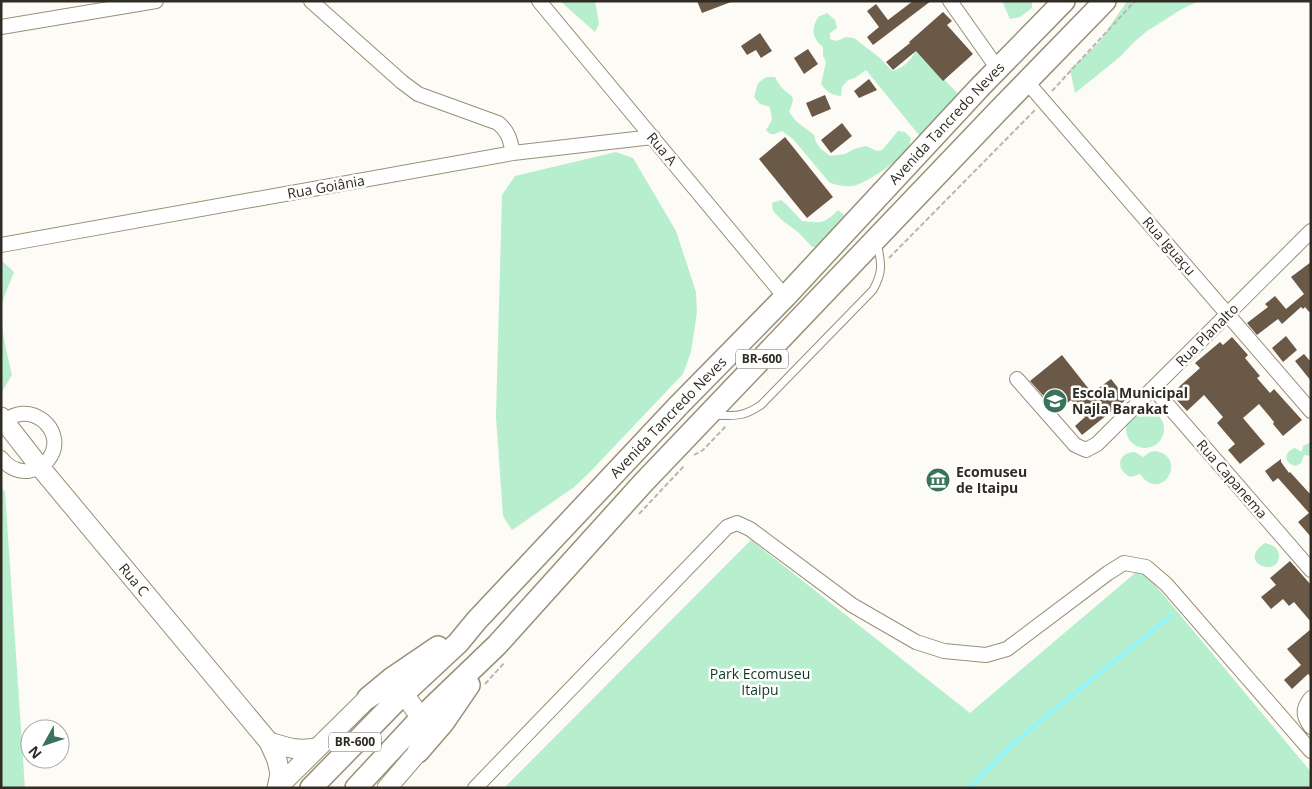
<svg xmlns="http://www.w3.org/2000/svg" width="1312" height="789" font-family="'Open Sans',sans-serif">
  <rect width="100%" height="100%" fill="#fdfbf6"/>
  <path fill="#b7eece" d="M560 1H595L599 24 595 32Z
    M1002 1H1032V8L1020 17 1010 19Z
    M1127 1H1199L1182 9 1147 31 1133 43 1121 56 1075 93 1070 69 1086 55 1100 41Z
    M827 13 835 20 837 28 830 33V39L837 41 846 37 854 38 880 58 892 71C903 69 911 60 916 50L963 99 923 140 866 70 855 78 848 80 842 87 841 96C831 95 827 92 821 84L826 62 823 56V47C812 38 811 29 818 17Z
    M766 77H775C779 85 784 91 792 96L793 101 789 112 796 121 814 135 816 142 820 148 830 156 845 154 854 149 866 146 877 151 882 150 898 131 905 132 911 138C910 141 910 146 908 149 900 160 866 184 852 186 845 187 835 185 829 182L793 139 782 131 775 134H770L766 130 772 120 770 107 760 104 754 97 758 83Z
    M616 152 633 158 676 231 696 292 697 312 691 352 683 374 588 474 573 488 512 530 503 516 496 416 502 195 515 176Z
    M781 200 787 205 802 221C807 221 816 223 820 222 827 221 833 215 838 210L844 215 836 227 819 247H812L799 233 783 221 773 211 772 203Z
    M1 260 14 272C10 283 4 294 2 305 0 328 7 353 12 375L3 390H1Z
    M1126 429a19 19 0 1 1 38 0a19 19 0 1 1-38 0Z
    M1309 443H1311V456L1304 455 1301 463 1296 466C1284 464 1283 452 1295 448L1302 452 1303 446Z
    M1155 451C1190 457 1161 505 1140 474L1131 477C1115 471 1117 452 1135 452L1143 457 1150 452Z
    M1 487 5 492 25 788H1Z
    M751 540 970 713 1141 568 1311 772V788H504Z
    M1265 543C1272 545 1278 547 1279 555 1280 579 1235 563 1265 543Z"/>
  <g fill="none" stroke-linecap="round" stroke-linejoin="round">
    <path stroke="#94f4fc" stroke-width="4" d="M970 788 1016 741 1172 615"/>
  </g>
  <path fill="#6b5948" d="M697 1H731V2L702 13Z
    M913 1H931L873 45 867 37 879 27 867 11 876 4 888 20Z
    M943 12 952 21 947 25 973 54 943 81 916 51 893 70 886 62 910 43 909 42Z
    M760 33 772 51 761 58 756 50 747 55 741 46Z
    M808 49 818 64 804 74 794 58Z
    M869 79 877 90 859 98 854 91Z
    M825 95 831 109 812 117 806 103Z
    M842 123 852 136 831 153 821 140Z
    M785 137 833 197 807 218 759 159Z
    M1311 262V314L1305 307 1303 309 1301 307 1282 324 1278 319 1257 335 1247 323 1268 307 1265 304 1275 296 1286 309 1304 294 1291 277Z
    M1286 336 1297 350 1283 362 1272 348Z
    M1232 337 1248 355 1245 358 1260 376 1257 378 1270 393 1274 389 1302 420 1283 436 1273 424 1274 422 1259 404 1243 418 1265 444 1240 464 1228 450 1235 444 1217 423 1223 417 1204 395 1187 411 1171 394 1200 368 1195 363 1220 342 1223 345Z
    M1304 354 1311 362V381L1295 361Z
    M1062 355 1092 393 1111 379 1127 399 1082 435 1075 426 1085 417 1071 400 1057 411 1030 381Z
    M1281 459V462L1289 473 1290 472 1311 495V537L1298 522 1309 513 1278 478 1273 482 1265 471Z
    M1290 561 1311 585V622L1294 602 1289 606 1283 599 1271 609 1261 597 1276 585 1270 578Z
    M1311 629V677L1308 674 1292 689 1284 680 1301 665 1287 649Z"/>
  <g fill="none" stroke-linecap="round" stroke-linejoin="round">
    <defs>
      <path id="lane" d="M715 415C736 416 743 417 761 405L873 290C884 270 881 263 877 242"/>
      <path id="street" d="M311 1 402 82 418 94 498 123C509 132 510 140 513 153
        M539 1 785 297
        M950 1 998 69
        M1 27 156 1
        M1027 82 1311 411
        M1 245 513 153 653 137
        M1017 379 1075 445 1086 450 1097 444 1311 231
        M1153 388 1311 570
        M1 426C26 394 71 431 48 460 43 466 36 470 28 471 17 472 7 466 1 458
        M1311 698C1302 709 1303 716 1311 727
        M475 788 727 527 737 523 750 529 852 605 916 642 944 651 986 655 1007 649 1108 573 1124 563 1146 567 1166 584 1311 751"/>
      <g id="secondary">
        <path id="s1" d="M1 417 40 467 269 742 277 760 280 774 277 788"/>
        <path d="M269 742C289 748 296 751 317 748"/>
        <path d="M277 788 368 698 378 693 400 697 409 701 421 718 422 733 418 752 387 788"/>
      </g>
      <g id="primary">
        <path d="M368 698 391 679 438 647"/>
        <path d="M418 752 443 723 469 685"/>
        <path id="s2" d="M311 788 400 697 458 643 477 620 678 406 785 297 979 88 1064 1"/>
        <path d="M356 788 421 718 497 645 643 483 998 111 1105 1"/>
      </g>
    </defs>
    <use href="#lane" stroke="#998f78" stroke-width="9"/>
    <use href="#street" stroke="#998f78" stroke-width="16"/>
    <use href="#secondary" stroke="#998f78" stroke-width="21"/>
    <use href="#primary" stroke="#998f78" stroke-width="24"/>
    <path stroke="#b9b6b0" stroke-width="2" stroke-dasharray="5 2.5" stroke-linecap="butt" d="M1052 91 1135 1
      M889 258 1035 110
      M694 455 703 450 727 425
      M639 514 684 466
      M485 684 505 662"/>
    <use href="#lane" stroke="#fff" stroke-width="7"/>
    <use href="#street" stroke="#fff" stroke-width="14"/>
    <use href="#secondary" stroke="#fff" stroke-width="19"/>
    <use href="#primary" stroke="#fff" stroke-width="21"/>
  </g>
  <defs>
    <symbol id="school-disc" viewBox="-11 -11 22 22"><circle r="9.5" fill="#39735c" stroke="#fff"/><path d="M0-5L7-2L0 1L-7-2ZM-4 1L0 2.5L4 1V4Q0 6-4 4Z" fill="#fff"/></symbol>
    <symbol id="museum-disc" viewBox="-11 -11 22 22"><circle r="9.5" fill="#39735c" stroke="#fff"/><path d="M0-6L6-3V-2H-6V-3ZM-5-1h2V3h-2ZM-1-1h2V3h-2ZM3-1h2V3H3ZM-6 4H6V6H-6Z" fill="#fff"/></symbol>
  </defs>
  <g fill-rule="evenodd">
    <use href="#school-disc" x="1041" y="387" width="28" height="28"/>
    <use href="#museum-disc" x="924" y="466" width="28" height="28"/>
  </g>
  <g text-anchor="middle" stroke-width="5" stroke-linejoin="round" paint-order="stroke">
    <g fill="#fff" stroke="#6f6b65" stroke-width="1">
      <rect x="736" y="349.5" width="52" height="19" rx="4"/>
      <rect x="329" y="732.5" width="52" height="19" rx="4"/>
    </g>
    <g font-size="12" font-weight="bold" fill="#312c23">
      <text x="762" y="363">BR-600</text>
      <text x="355" y="746">BR-600</text>
    </g>
    <g font-size="14" fill="#312c23" stroke="#fff">
      <text dy="5" stroke="none"><textPath href="#s2" startOffset="920">Avenida Tancredo Neves</textPath></text>
      <text transform="translate(662 149) rotate(50)" y="5">Rua A</text>
      <text transform="translate(326 187) rotate(-10)" y="5">Rua Goiânia</text>
      <text transform="translate(1169 246) rotate(49)" y="5">Rua Iguaçu</text>
      <text transform="translate(1207 335) rotate(-45)" y="5">Rua Planalto</text>
      <text dy="5" stroke="none"><textPath href="#s2" startOffset="515">Avenida Tancredo Neves</textPath></text>
      <text transform="translate(1232 479) rotate(49)" y="5">Rua Capanema</text>
      <text dy="5" stroke="none"><textPath href="#s1" startOffset="210">Rua C</textPath></text>
    </g>
    <g font-size="14" font-weight="bold" fill="#312c23" stroke="#fff" text-anchor="start">
      <text x="1072" y="398">Escola Municipal<tspan x="1072" dy="16">Najla Barakat</tspan></text>
      <text x="956" y="477">Ecomuseu<tspan x="956" dy="16">de Itaipu</tspan></text>
    </g>
    <g font-size="14" fill="#0f3724" stroke="#fff">
      <text x="760" y="679">Park Ecomuseu<tspan x="760" dy="16">Itaipu</tspan></text>
    </g>
  </g>
  <rect width="1312" height="789" fill="none" stroke="#312c23" stroke-width="5"/>
  <g transform="translate(45 744) rotate(230)"><circle r="24" fill="#ffffff" stroke="#adaba7"/>
  <path d="M0-4L9 19L0 12L-9 19Z" fill="#39735c"/>
  <text y="-8" font-size="14" font-weight="bold" text-anchor="middle" fill="#312c23">N</text>
  </g>
</svg>
